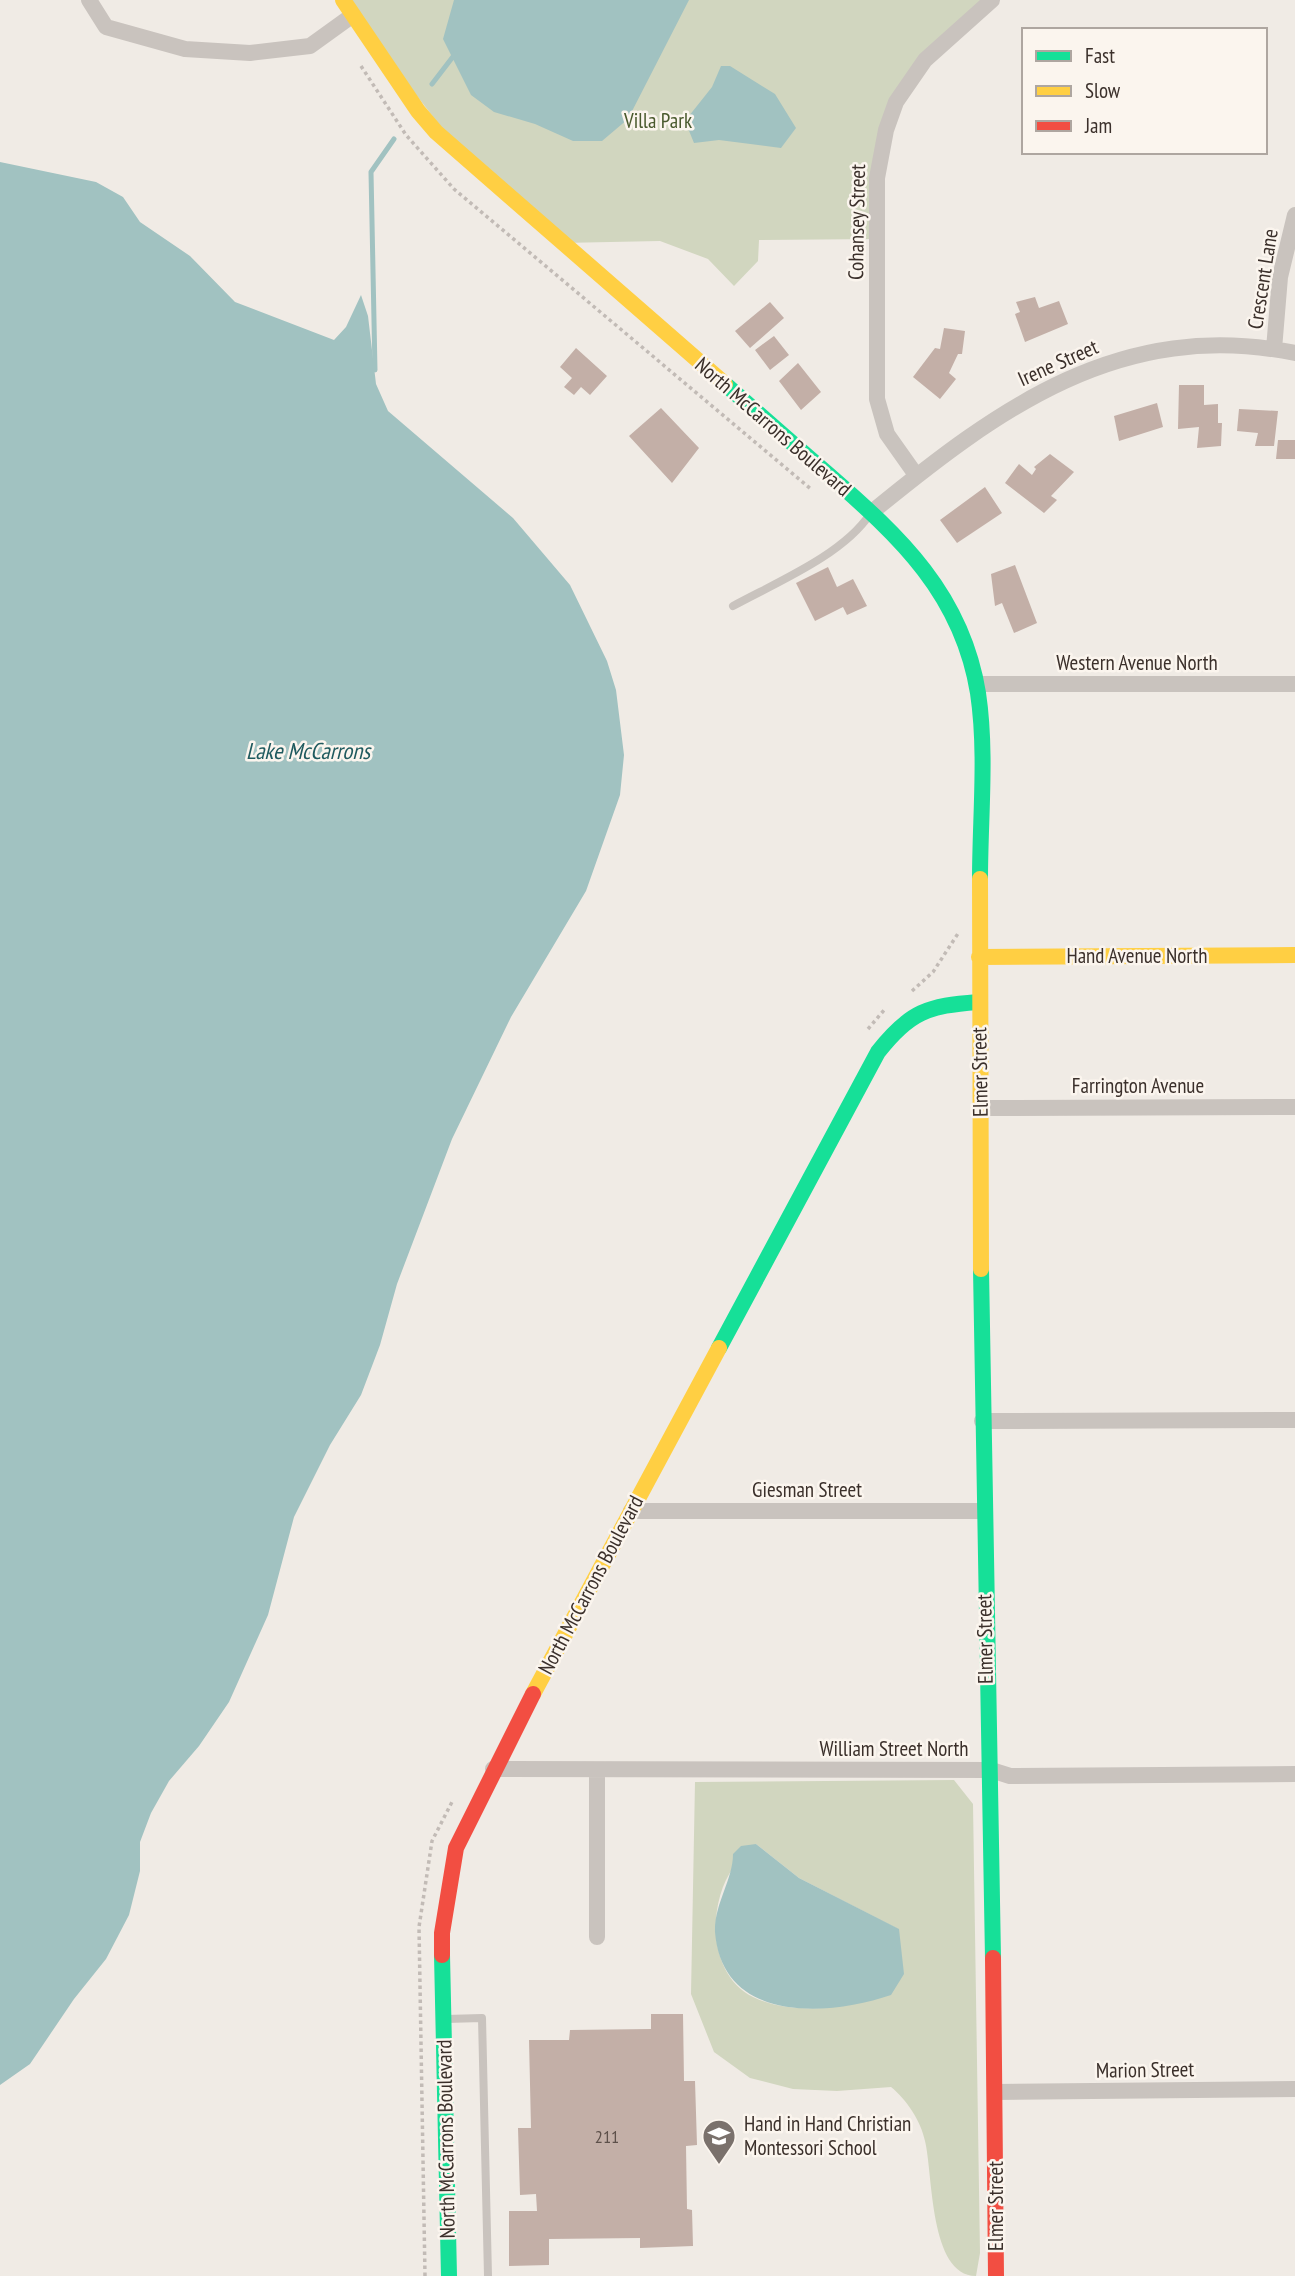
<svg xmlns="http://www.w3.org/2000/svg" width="1295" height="2276" font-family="'PT Sans Narrow',sans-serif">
  <rect width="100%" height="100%" fill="#f0ebe5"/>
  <path fill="#d1d6bf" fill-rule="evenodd" d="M343 0H992L940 46 886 130 877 239 759 240 758 261 734 286 708 259 660 241 561 243 468 162Z
    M954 1780 973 1804 980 2253 976 2276C929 2276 933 2173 925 2141 921 2121 906 2099 891 2087L837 2091 793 2089 750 2078 714 2052 691 1994 695 1782ZM756 1844 799 1878 898 1929 828 2008C802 2009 778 2009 753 1997 708 1975 707 1905 733 1868 740 1859 749 1852 756 1844Z"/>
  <path fill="#a1c2c1" d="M454 0H689L628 119 602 141H573L535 124 494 112 471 95 443 39Z
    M721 66H730L775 94 796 128 781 148 719 140 694 143 685 121 712 87Z
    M0 162 96 182 123 197 140 222 190 256 235 302 334 340 346 327 361 295 368 316 376 384 388 411 513 518 570 585 607 661 616 690 624 755 620 795 586 891 511 1017 452 1139 397 1284 380 1345 361 1395 330 1445 294 1517 268 1615 229 1702 199 1746 169 1781 151 1813 140 1842V1871L129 1915 106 1959 74 1999 30 2064 0 2085Z
    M756 1844 799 1878 899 1929 904 1974 891 1995C827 2017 722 2023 715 1932 714 1904 733 1880 733 1854L741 1846Z"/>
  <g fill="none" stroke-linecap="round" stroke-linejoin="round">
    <path stroke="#a1c2c1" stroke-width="5" d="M432 84 455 54
      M375 370 371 172 394 139"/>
  </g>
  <path fill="#c3afa7" d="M1035 297 1039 308 1059 301 1068 324 1025 342 1015 314 1020 312 1016 302Z
    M770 302 784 318 750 348 735 331Z
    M944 328 965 331 962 354H958L949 373 956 379 940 399 913 377 935 348 940 349Z
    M774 336 789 355 770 370 755 350Z
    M576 348 607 376 590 395 581 387 574 395 564 387 572 378 560 367Z
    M798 363 821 392 801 410 779 381Z
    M1179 385H1204V405L1218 404V423H1222L1221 446 1197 448 1199 427 1178 429Z
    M1157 403 1163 427 1119 441 1114 416Z
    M661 408 699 448 672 483 629 436Z
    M1239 409 1278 411 1274 446H1255L1258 433 1237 431Z
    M1278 440H1295V459H1276Z
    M1050 454 1074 472 1051 496 1057 500 1044 513 1005 483 1019 464 1032 475 1036 469 1034 467Z
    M985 487 1002 513 957 543 940 520Z
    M1015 565 1037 623 1014 633 1002 603 995 606 991 574Z
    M828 567 837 587 853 579 867 606 847 615 843 607 815 621 796 583Z
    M651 2014H683L684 2081H695L697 2145 686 2146 687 2209 692 2210 693 2246 640 2248V2238L549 2239V2265L509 2266V2211H537L536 2194 520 2195 518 2128H531L529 2040H569L570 2030 651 2029Z"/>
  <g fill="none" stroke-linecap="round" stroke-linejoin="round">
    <path stroke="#c2bbb6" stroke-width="3.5" stroke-dasharray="3.5 3.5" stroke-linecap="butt" d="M361 66 406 135 454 189 812 490
      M912 991 933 972 959 932
      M868 1029 885 1009
      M425 2276 419 1927 432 1841 453 1800"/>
    <path stroke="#c9c3be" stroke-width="8" d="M733 606C775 583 843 555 870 514
      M446 2019 482 2018 488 2276"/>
    <path stroke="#c9c3be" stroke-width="16" d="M89 0 106 27 185 49 250 53 310 46 353 15
      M1274 349 1280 277 1295 215
      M916 475 887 434 877 399V178L886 130 896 102 925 60 992 0
      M872 512C999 408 1121 318 1295 353
      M978 684H1295
      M981 1108 1295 1107
      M982 1421 1295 1420
      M631 1511H982
      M493 1769 991 1770 1010 1776 1295 1774
      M597 1771V1937
      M995 2092 1295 2089"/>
    <path stroke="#16e098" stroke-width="16" d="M725 384C759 414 794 445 829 475 900 537 962 594 978 693 987 753 980 818 980 879
      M981 1269 993 1958
      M719 1348 878 1052C910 1011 928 1006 978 1002
      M442 1955 449 2276"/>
    <path stroke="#ffcf43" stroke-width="16" d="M343 0 418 111 436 132 725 384
      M980 879 981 1269
      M979 957 1295 955
      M533 1694 719 1348"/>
    <path stroke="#f24e42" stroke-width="16" d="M442 1955V1933L456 1848 533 1694
      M993 1958 996 2276"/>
  </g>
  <defs>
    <symbol id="school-pin" viewBox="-11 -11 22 30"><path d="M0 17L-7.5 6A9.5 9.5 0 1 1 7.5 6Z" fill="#7a716c" stroke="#fbf5ee"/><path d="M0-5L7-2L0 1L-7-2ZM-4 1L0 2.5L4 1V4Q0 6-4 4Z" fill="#fff"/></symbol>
  </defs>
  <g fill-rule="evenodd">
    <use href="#school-pin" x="700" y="2117" width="38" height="52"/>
  </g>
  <g text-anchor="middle" stroke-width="5" stroke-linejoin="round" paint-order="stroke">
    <g font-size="18" fill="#5d504a">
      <text x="607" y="2143">211</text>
    </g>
    <g font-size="21" fill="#4a5a2e" stroke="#fbf5ee">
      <text x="658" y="128">Villa Park</text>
    </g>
    <g font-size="21" fill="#3b302b" stroke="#fbf5ee">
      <text transform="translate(857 222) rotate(-89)" y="7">Cohansey Street</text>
      <text transform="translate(1263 279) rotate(-81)" y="7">Crescent Lane</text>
      <text transform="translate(1058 363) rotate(-24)" y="7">Irene Street</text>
      <text transform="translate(773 427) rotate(41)" y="7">North McCarrons Boulevard</text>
      <text x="1137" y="670">Western Avenue North</text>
      <text x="1137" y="963">Hand Avenue North</text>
      <text transform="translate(980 1072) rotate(-91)" y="7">Elmer Street</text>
      <text x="1138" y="1093">Farrington Avenue</text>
      <text x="807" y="1497">Giesman Street</text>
      <text transform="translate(591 1585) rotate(-62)" y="7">North McCarrons Boulevard</text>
      <text transform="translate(985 1639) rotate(-91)" y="7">Elmer Street</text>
      <text x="894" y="1756">William Street North</text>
      <text transform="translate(1145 2070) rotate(-1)" y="7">Marion Street</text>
      <text transform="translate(446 2139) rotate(-91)" y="7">North McCarrons Boulevard</text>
      <text transform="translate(996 2206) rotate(-90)" y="7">Elmer Street</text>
    </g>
    <g font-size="21" fill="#3b302b" stroke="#fbf5ee" text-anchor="start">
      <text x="744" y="2131">Hand in Hand Christian<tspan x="744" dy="24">Montessori School</tspan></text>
    </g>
    <g font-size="23" font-style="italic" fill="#1f5a5e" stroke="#fbf5ee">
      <text x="308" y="759">Lake McCarrons</text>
    </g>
  </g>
  <rect x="1022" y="28" width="245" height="126" fill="#fbf5ee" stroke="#aea6a0" stroke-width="2"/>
  <rect x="1036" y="51" width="35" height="10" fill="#16e098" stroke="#aea6a0" stroke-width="2"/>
  <text x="1085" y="63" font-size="21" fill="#3b302b">Fast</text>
  <rect x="1036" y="86" width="35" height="10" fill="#ffcf43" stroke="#aea6a0" stroke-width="2"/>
  <text x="1085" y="98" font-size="21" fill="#3b302b">Slow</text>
  <rect x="1036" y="121" width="35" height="10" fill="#f24e42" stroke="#aea6a0" stroke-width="2"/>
  <text x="1085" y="133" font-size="21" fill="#3b302b">Jam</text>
</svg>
